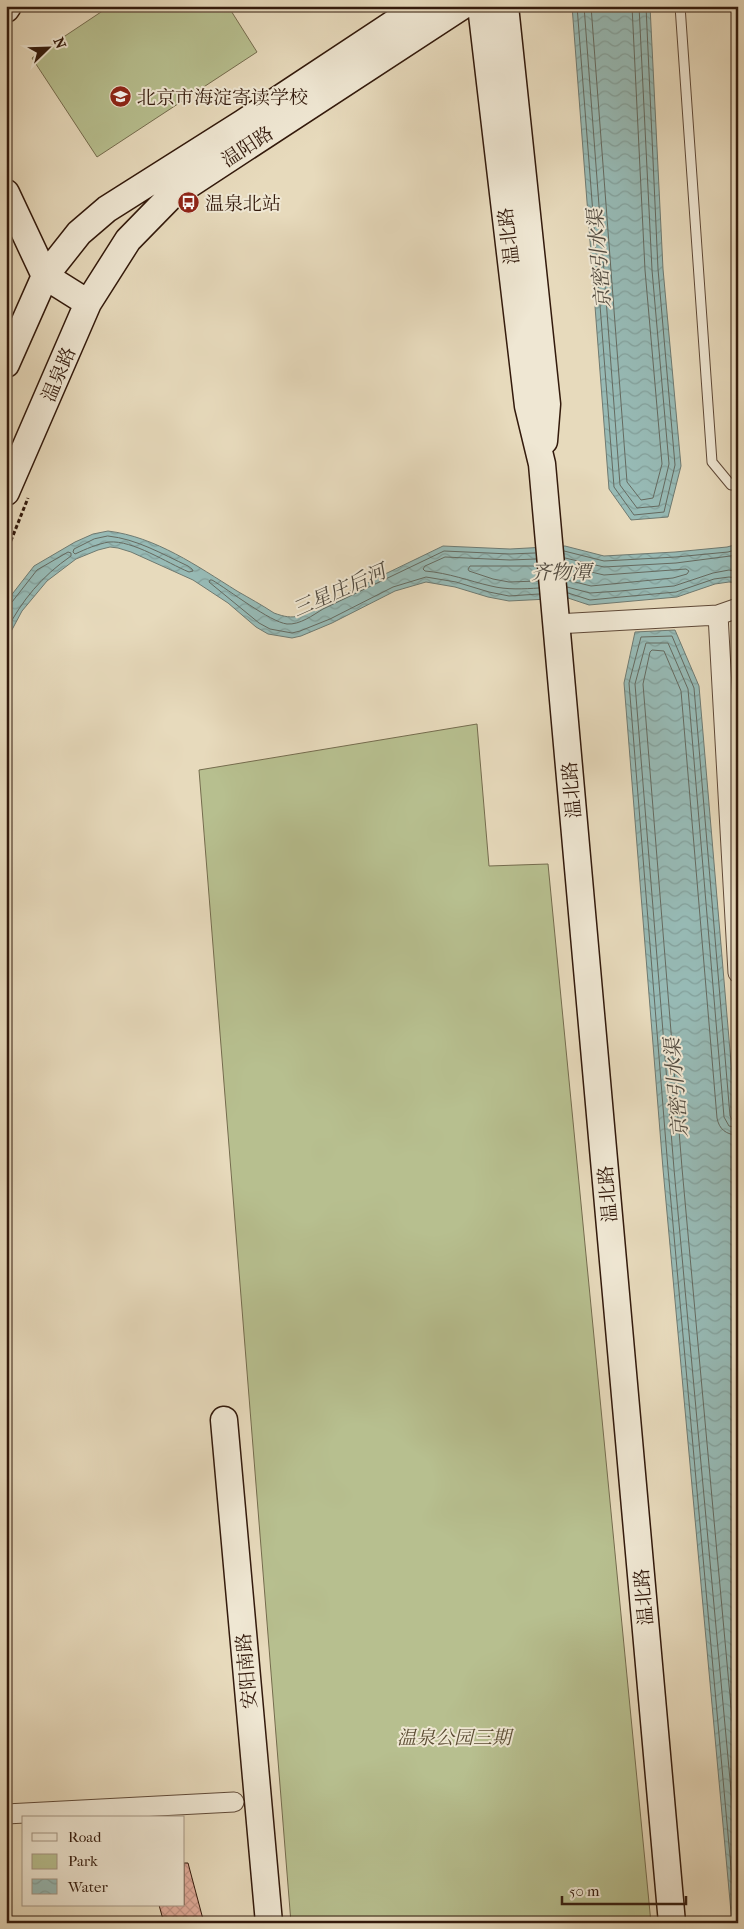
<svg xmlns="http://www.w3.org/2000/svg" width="744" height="1929" font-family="'IM FELL French Canon','Noto Serif SC',serif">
  <defs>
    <pattern id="water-waves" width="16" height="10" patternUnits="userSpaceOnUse" patternTransform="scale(1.25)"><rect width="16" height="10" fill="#97bab5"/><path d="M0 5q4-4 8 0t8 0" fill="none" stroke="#839f9a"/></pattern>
    <pattern id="building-cross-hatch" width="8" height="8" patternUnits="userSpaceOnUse" patternTransform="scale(1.25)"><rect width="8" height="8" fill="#e2ad9c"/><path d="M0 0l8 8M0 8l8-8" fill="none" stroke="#c29485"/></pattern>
  </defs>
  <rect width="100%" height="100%" fill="#e7dabc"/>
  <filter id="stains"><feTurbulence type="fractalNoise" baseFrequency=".004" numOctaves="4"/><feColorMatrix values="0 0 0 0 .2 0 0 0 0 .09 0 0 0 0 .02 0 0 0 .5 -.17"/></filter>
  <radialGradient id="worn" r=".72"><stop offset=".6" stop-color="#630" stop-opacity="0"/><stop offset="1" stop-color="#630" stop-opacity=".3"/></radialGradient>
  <path fill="#b7bf8f" stroke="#756c4e" d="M110 6H228L257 52 97 157 32 58Z
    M738 638V777L733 659Z
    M477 724 489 866 548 864 651 1923H291L199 770Z"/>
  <path fill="url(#water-waves)" stroke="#6f7a71" d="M572 6H650L663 269 681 466 668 517 631 520 609 489Z
    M108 531C156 537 197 566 237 591 249 598 262 605 274 613 295 621 302 616 321 605L443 546 510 549 565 546 604 556 675 552 727 547 738 544V583L729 582 715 584 677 597 589 605 568 598 509 601 488 597 455 587 426 582 395 591 332 623 301 636 292 638 268 634 256 627 228 603 193 580 131 552 118 548 110 547 98 550 76 559 47 581 22 611 6 641V602L34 566 75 542 93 534Z
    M675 630 699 686 738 1145V1923H732L663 1169 624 683 635 632Z"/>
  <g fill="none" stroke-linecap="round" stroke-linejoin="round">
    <path stroke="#656a60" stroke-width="1" d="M577 6 614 487 634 515 664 512 675 465 658 269 646 6
      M584 6 620 485 637 508 659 506 669 464 652 270 639 6
      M591 6 627 482 641 500 653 498 662 464 645 270 632 6
      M108 536C137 539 162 554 188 566L192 569 193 571 189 572C167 563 133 540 109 542 97 544 86 549 75 554L73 552 74 549 94 539Z
      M564 551 604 561 676 557 728 552 738 549
      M535 553 510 554 444 551 323 609C313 615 300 625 287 624 270 622 229 590 212 580H210L209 582 259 623 270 629 292 633 300 631 330 619 393 587 426 577 456 582 489 592 509 596 539 594
      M565 558 604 567 676 563 738 555
      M536 559 510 560 445 557 425 566 423 569 425 571C449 573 469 581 491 586 507 590 523 589 539 588
      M537 566H470L468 569 469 571 493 579 509 582 538 581
      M565 566 604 575 686 569 689 571 687 574 673 578 591 586 567 580
      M567 587 590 593 620 591 674 586 713 573 729 570 738 572
      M568 593 590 600 621 597 676 592 714 579 729 577 738 578
      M6 604 12 602 37 570 68 552 71 553V556C42 576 22 600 6 631
      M738 1128 729 1126 724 1117 688 689 668 643H646L635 684 674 1169 738 1867
      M738 1135C726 1135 719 1129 717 1118L681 691 664 651 652 650 650 652 643 684 682 1168 738 1784
      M736 1923 668 1169 629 683 641 637 672 636 694 688 730 1116 733 1121 738 1122"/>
  </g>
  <path fill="url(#building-cross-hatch)" stroke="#331a0c" d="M184 1863H188L204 1923H164L159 1905H184Z"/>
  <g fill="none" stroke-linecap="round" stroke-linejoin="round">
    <defs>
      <path id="lane" d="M680 6 712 462 731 485 738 484"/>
      <path id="street" d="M718 615 738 973
        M556 624 718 615 738 608
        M6 1814 234 1802"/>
      <path id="secondary" d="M481 6 528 406 542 464 672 1923
        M505 6 547 404 544 441
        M6 9 8 6
        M6 193 45 276 88 303
        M6 364 45 276 79 233 107 209 243 123 420 6
        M6 492 88 303 128 240 170 197 462 6
        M224 1420 269 1923"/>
    </defs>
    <use href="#lane" stroke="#604a38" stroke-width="11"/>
    <use href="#street" stroke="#604a38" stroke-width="21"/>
    <use href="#secondary" stroke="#331a0c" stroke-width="29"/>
    <path stroke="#331a0c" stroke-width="3" stroke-dasharray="4 2.5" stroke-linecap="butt" d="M6 553 28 498"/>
    <use href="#lane" stroke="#efe7d3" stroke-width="9"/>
    <use href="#street" stroke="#efe7d3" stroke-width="19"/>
    <use href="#secondary" stroke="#efe7d3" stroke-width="26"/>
  </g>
  <defs>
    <symbol id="school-disc" viewBox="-11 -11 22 22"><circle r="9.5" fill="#8f2418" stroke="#efe7d3"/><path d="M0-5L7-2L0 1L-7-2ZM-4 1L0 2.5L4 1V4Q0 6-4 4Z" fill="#fff"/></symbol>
    <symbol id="bus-disc" viewBox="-11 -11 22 22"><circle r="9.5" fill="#8f2418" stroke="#efe7d3"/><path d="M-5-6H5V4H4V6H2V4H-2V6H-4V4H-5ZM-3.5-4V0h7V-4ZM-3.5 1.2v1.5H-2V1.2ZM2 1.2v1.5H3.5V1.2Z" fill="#fff"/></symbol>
  </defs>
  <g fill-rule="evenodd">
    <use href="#school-disc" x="108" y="84" width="25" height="25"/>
    <use href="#bus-disc" x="176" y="190" width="25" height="25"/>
  </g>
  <g text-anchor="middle" stroke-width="4" stroke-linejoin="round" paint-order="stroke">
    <g font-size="19" fill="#331a0c" stroke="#efe7d3" text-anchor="start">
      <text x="137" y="104">北京市海淀寄读学校</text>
      <text x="205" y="210">温泉北站</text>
    </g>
    <g font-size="19" fill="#331a0c" stroke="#efe7d3">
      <text transform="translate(247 146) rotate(-33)" y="7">温阳路</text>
      <text transform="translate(508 236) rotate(-97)" y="7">温北路</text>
      <text transform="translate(58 374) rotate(-67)" y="7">温泉路</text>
      <text transform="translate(571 790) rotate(-95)" y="7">温北路</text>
      <text transform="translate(607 1194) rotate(-95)" y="7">温北路</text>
      <text transform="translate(643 1597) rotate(-95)" y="7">温北路</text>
      <text transform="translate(246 1671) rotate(-95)" y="7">安阳南路</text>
    </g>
    <g font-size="19" font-style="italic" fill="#5b4c33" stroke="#efe7d3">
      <text x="454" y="1744">温泉公园三期</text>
    </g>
    <g font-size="20" font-style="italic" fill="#514a3f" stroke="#efe7d3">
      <text transform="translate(599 259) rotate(-95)" y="7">京密引水渠</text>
      <text x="561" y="579">齐物潭</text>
      <text transform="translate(339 590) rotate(-24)" y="7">三星庄后河</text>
      <text transform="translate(676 1088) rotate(-95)" y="7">京密引水渠</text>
    </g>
  </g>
  <rect width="744" height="1929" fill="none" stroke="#e7dabc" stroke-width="25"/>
  <rect x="8" y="8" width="729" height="1914" fill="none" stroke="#331a0c" stroke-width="2.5"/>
  <rect x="12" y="12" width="719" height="1904" fill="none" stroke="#331a0c"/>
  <rect x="22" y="1816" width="162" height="90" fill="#efe7d3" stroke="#a49583"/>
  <rect x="32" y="1833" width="25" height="8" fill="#efe7d3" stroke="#a49583"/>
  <text x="68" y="1842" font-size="15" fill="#331a0c">Road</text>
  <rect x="32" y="1854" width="25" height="15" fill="#b7bf8f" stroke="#a49583"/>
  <text x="68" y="1866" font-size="15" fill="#331a0c">Park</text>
  <rect x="32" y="1879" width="25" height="15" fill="url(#water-waves)" stroke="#a49583"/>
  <text x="68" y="1892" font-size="15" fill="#331a0c">Water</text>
  <g transform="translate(48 48) rotate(67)" stroke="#efe7d3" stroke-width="4" paint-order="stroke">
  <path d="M0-4L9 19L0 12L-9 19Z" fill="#331a0c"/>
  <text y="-8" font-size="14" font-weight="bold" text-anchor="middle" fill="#331a0c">N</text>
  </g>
  <path d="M562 1896v8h124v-8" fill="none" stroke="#331a0c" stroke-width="2.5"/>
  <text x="569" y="1896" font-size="15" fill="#331a0c" stroke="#efe7d3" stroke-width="4" paint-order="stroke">50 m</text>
  <rect width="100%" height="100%" filter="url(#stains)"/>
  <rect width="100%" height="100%" fill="url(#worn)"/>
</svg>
